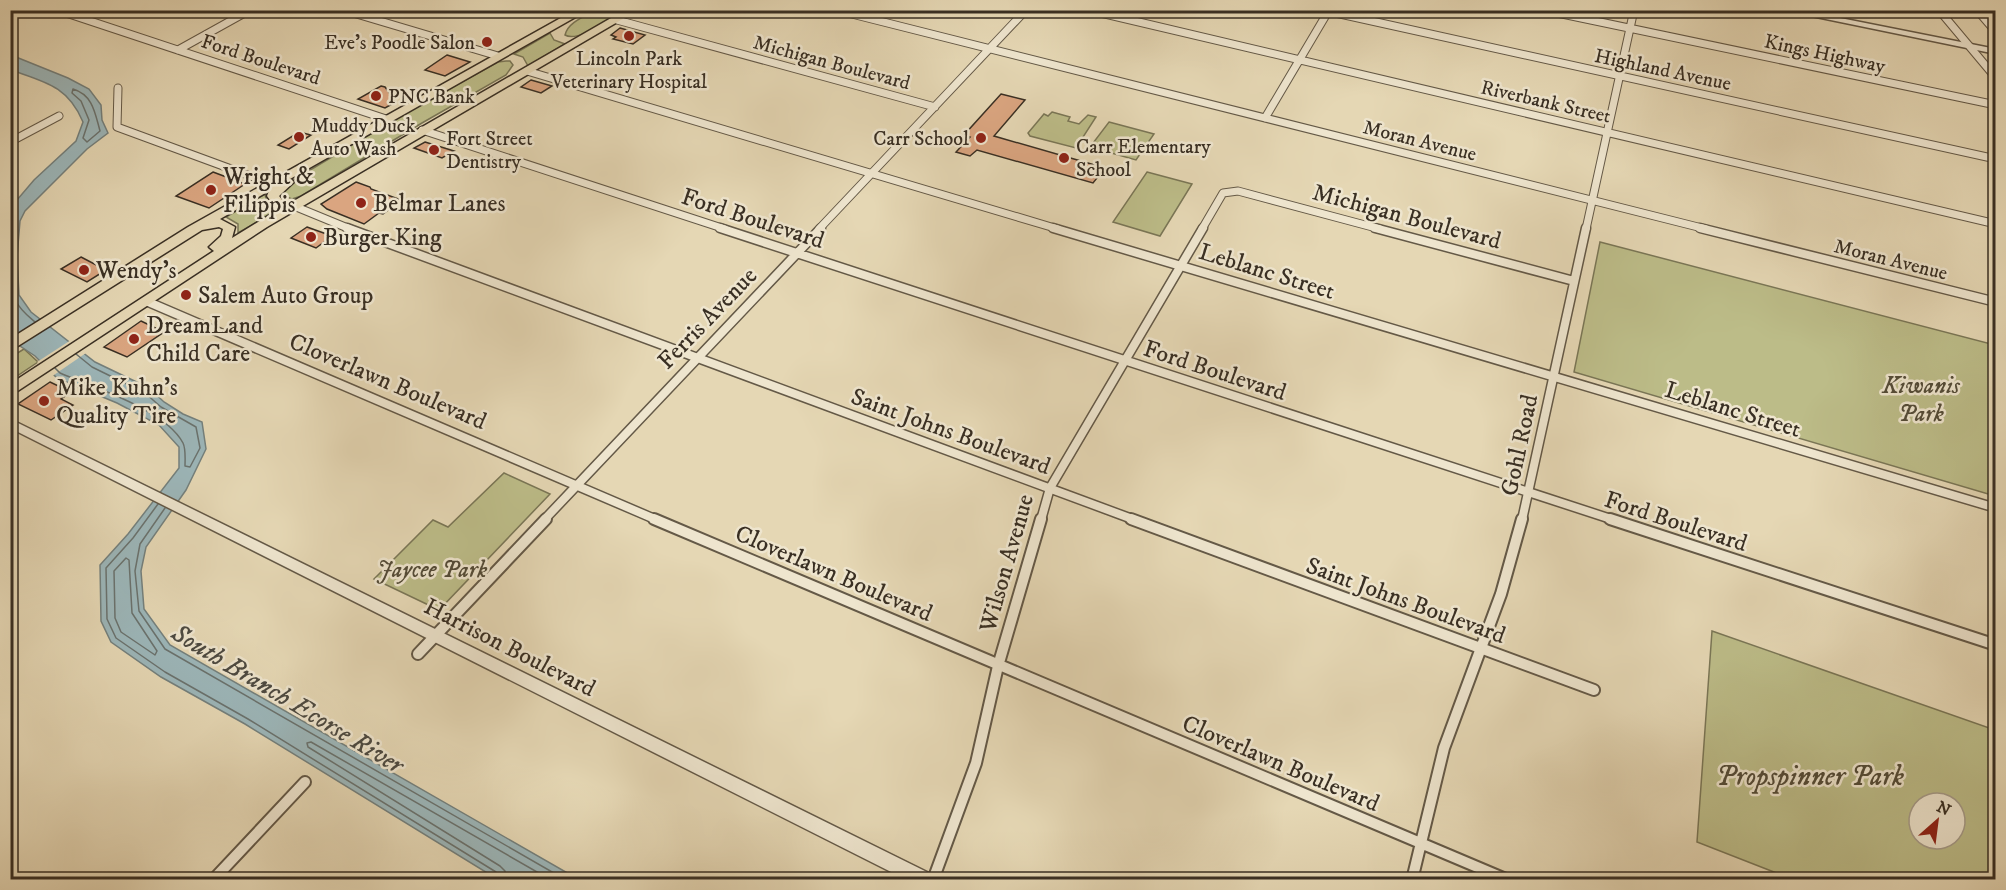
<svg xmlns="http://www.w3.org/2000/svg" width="2006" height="890" font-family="'IM FELL DW Pica',serif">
  <rect width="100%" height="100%" fill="#e5d7b4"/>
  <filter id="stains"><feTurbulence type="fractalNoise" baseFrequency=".00333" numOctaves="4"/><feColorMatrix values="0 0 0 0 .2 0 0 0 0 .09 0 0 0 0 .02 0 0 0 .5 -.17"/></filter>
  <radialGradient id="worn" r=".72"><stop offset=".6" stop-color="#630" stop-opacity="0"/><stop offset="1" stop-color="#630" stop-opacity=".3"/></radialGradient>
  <path fill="#bcbc88" stroke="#7a7656" stroke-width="1.5" fill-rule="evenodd" d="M595 11H625C611 18 578 43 565 35 568 22 584 17 595 11Z
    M550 33 554 40 565 44 528 66 523 57 514 54Z
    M506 61H510L513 65 506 75 422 123 301 196 292 199 282 195 290 182 404 114 498 62Z
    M1052 112 1070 117 1068 121 1079 124 1088 115 1096 117 1076 148 1030 136 1028 133 1044 114 1048 116Z
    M1109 122 1154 134 1136 160 1090 147Z
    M1147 172 1192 184 1160 236 1113 222Z
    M265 194 267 203 280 209 238 233V224L226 217Z
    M1600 242 1995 345V496L1574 372Z
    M24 349 38 362 11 380V357Z
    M504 473 550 494 439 610 374 579 433 520 448 527Z
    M1712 631 1995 730V879H1792L1697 842ZM1919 803H1955V839H1919Z"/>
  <path fill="#9cb6b9" stroke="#74807d" stroke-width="1.5" d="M11 55 68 78 89 89 101 105 102 120 108 133 87 149 25 211 20 221 17 257 19 295 31 312 95 362 149 388 164 402 183 414 202 422 206 449 186 490 146 547 141 571 144 609 170 645 578 879H497L245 724 161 677 111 642 101 621 100 565 128 534 179 468V447L159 425 117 403 57 378 35 356 11 340V207L34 180 76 141 83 122C68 86 45 82 11 70Z"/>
  <path fill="#e5d7b4" d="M71 340 86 353 51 377 37 362Z"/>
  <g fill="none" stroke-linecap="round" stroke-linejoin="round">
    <path stroke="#6a726e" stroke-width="1.5" d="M73 89C93 95 95 113 100 131L87 142 83 138 89 120 81 101 72 93Z
      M10 212 16 215C10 240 5 277 16 301 20 310 28 316 35 322
      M55 368 60 373C93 387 166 410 183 443 186 449 185 460 185 466L190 467 200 448 196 427 161 407 145 393 92 367 76 354
      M158 504 133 538 106 568 107 619 116 638 165 672 248 719 496 872 499 880
      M165 508 140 544 135 571 139 611 165 649 566 880
      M126 558 129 560 132 613 157 651 155 655 121 632 115 618 114 571Z
      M506 880 505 871 500 866 308 747 307 743 311 742 551 880"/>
  </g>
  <path fill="#daa580" stroke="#392f23" stroke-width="1.5" d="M620 28 645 35 633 44 613 39 616 37 611 35Z
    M447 55 470 62 445 76 425 70Z
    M531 80 552 86 541 93 521 87Z
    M381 86 385 87 396 102 385 108 358 99Z
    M1001 94 1025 100 994 136 1105 168 1093 183 977 150 970 156 956 152 970 137 964 135Z
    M299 132 311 135 289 149 278 145Z
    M425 142 454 151 442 158 414 148Z
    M213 172 245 184 209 208 176 196Z
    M356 182 370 187 371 189 401 200 383 214 379 213 364 224 327 209 321 204Z
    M307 227 332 236 316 248 291 238Z
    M81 257 106 270 87 282 61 269Z
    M141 321 164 332 127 357 104 347Z
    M50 382 71 392 61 399 73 405 51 420 18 404Z"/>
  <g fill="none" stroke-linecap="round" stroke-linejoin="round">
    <defs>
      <path id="minor-far2" d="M57 10 386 119
        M343 10 498 56
        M836 10 1706 229
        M1088 10 1996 224
        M1322 10 1996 159
        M1543 10 1996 105
        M1939 10 1996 78
        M1977 10 1996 32
        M617 20 935 107
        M178 50 250 10
        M527 71 1058 229
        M118 88 117 127 272 184
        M1265 118 1329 10
        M422 130 725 229
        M10 142 59 116
        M294 206 350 229
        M819 229 1026 10
        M1202 229 1223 193 1238 191 1380 229
        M1586 229 1634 10"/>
      <path id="minor-far1" d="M347 228 1135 520
        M720 228 1614 520
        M1053 228 1996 508
        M1375 228 1574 281
        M1700 228 1996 302
        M146 301 657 520
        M544 520 821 228
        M1041 520 1050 488 1203 228
        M1522 520 1586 228"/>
      <path id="minor" d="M654 519 1508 880
        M1131 519 1594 690
        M1610 519 1996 645
        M418 654 546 519
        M213 880 305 782
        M933 880 976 763 998 666 1041 519
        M1412 880 1444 748 1501 594 1522 519"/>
      <path id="tertiary" d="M1782 10H1800L1996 49V54Z
        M10 419 931 874 933 880H907L10 428Z"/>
      <path id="primary" d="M575 10H588L290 179 294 182 279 196 283 201 292 202 625 10H638L267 227 10 396V384L214 251 209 247 221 236 223 229 219 227 202 230 10 351V339L188 227ZM269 191 267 196 275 207 281 208 232 238 235 227 220 219Z"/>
    </defs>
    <use href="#minor-far2" stroke="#645947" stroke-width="9"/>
    <use href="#minor-far1" stroke="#645947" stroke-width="11"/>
    <use href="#minor" stroke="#645947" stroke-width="14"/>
    <use href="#tertiary" stroke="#645947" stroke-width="3"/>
    <use href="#primary" stroke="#392f23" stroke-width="3"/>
    <use href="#minor-far2" stroke="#eee5ce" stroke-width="7"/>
    <use href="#minor-far1" stroke="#eee5ce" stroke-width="8"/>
    <use href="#minor" stroke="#eee5ce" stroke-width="10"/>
    <use href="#tertiary" fill="#eee5ce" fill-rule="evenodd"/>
    <use href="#primary" fill="#e5d7b4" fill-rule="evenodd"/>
  </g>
  <g fill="#8f2418" stroke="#eee5ce" stroke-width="2">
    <circle cx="629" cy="36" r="6"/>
    <circle cx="487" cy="42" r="6"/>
    <circle cx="376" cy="96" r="6"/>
    <circle cx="299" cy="137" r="6"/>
    <circle cx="981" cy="138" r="6"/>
    <circle cx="434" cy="150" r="6"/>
    <circle cx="1064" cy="158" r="6"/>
    <circle cx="211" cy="190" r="6"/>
    <circle cx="361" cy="203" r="6"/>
    <circle cx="311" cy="237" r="6"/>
    <circle cx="84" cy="270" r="6"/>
    <circle cx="186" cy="295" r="6"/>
    <circle cx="134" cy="339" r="6"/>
    <circle cx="44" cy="401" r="6"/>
  </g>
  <g text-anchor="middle" stroke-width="5" stroke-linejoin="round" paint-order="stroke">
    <g font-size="20" fill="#392f23" stroke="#eee5ce" text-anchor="start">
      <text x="475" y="49" text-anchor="end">Eve's Poodle Salon</text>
      <text x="629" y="65" text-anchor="middle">Lincoln Park<tspan x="629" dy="23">Veterinary Hospital</tspan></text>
      <text x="388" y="103">PNC Bank</text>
      <text x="311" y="132">Muddy Duck<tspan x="311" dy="23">Auto Wash</tspan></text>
      <text x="446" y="145">Fort Street<tspan x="446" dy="23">Dentistry</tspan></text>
      <text x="969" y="145" text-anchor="end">Carr School</text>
      <text x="1076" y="153">Carr Elementary<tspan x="1076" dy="23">School</tspan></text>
    </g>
    <g font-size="20" fill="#392f23" stroke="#eee5ce">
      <text transform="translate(1825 53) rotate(12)" y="7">Kings Highway</text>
      <text transform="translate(261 59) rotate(18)" y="7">Ford Boulevard</text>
      <text transform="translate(832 62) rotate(15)" y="7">Michigan Boulevard</text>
      <text transform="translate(1663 69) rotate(12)" y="7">Highland Avenue</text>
      <text transform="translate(1546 101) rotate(13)" y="7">Riverbank Street</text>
      <text transform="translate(1420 140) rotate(14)" y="7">Moran Avenue</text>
      <text transform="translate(1891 259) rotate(14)" y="7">Moran Avenue</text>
    </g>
    <g font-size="24" fill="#392f23" stroke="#eee5ce" text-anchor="start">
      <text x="223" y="184">Wright &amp;<tspan x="223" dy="28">Filippis</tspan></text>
      <text x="373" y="211">Belmar Lanes</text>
      <text x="323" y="245">Burger King</text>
      <text x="96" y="278">Wendy's</text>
      <text x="198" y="303">Salem Auto Group</text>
      <text x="146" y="333">DreamLand<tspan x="146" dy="28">Child Care</tspan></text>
      <text x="56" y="395">Mike Kuhn's<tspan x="56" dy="28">Quality Tire</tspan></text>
    </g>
    <g font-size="24" fill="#392f23" stroke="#eee5ce">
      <text transform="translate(1407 216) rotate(15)" y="8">Michigan Boulevard</text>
      <text transform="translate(753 218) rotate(18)" y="8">Ford Boulevard</text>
      <text transform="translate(1267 271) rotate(17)" y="8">Leblanc Street</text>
      <text transform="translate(707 318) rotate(-46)" y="8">Ferris Avenue</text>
      <text transform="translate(1215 370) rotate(18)" y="8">Ford Boulevard</text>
      <text transform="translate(388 381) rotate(23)" y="8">Cloverlawn Boulevard</text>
      <text transform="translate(1733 409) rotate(17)" y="8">Leblanc Street</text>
      <text transform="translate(951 431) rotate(20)" y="8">Saint Johns Boulevard</text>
      <text transform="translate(1519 445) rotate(-78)" y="8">Gohl Road</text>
      <text transform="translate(1676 521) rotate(18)" y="8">Ford Boulevard</text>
      <text transform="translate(1006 563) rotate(-74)" y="8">Wilson Avenue</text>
      <text transform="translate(834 573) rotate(23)" y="8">Cloverlawn Boulevard</text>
      <text transform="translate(1406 600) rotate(20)" y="8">Saint Johns Boulevard</text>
      <text transform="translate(510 647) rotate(27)" y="8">Harrison Boulevard</text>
      <text transform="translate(1281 763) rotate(23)" y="8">Cloverlawn Boulevard</text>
    </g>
    <g font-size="24" font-style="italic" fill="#534b37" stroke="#eee5ce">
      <text x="1921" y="393">Kiwanis<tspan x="1921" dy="28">Park</tspan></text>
      <text x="432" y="577">Jaycee Park</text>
    </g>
    <g font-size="26" font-style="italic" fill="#4d4a41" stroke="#eee5ce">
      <text transform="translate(288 698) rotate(31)" y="9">South Branch Ecorse River</text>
    </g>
    <g font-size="28" font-style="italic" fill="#534b37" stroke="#eee5ce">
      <text x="1810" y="785">Propspinner Park</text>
    </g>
  </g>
  <rect width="2006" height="890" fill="none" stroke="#e5d7b4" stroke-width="36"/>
  <rect x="12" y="12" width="1982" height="866" fill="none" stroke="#392f23" stroke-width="3"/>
  <rect x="18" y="18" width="1970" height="854" fill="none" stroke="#392f23" stroke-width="1.5"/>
  <g transform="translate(1937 821) rotate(28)"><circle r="28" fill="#eee5ce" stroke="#a69c8a" stroke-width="1.5"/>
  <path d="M0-4.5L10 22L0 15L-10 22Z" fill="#8f2418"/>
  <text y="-9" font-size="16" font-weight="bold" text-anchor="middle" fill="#392f23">N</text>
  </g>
  <rect width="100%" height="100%" filter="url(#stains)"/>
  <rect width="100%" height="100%" fill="url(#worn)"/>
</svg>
